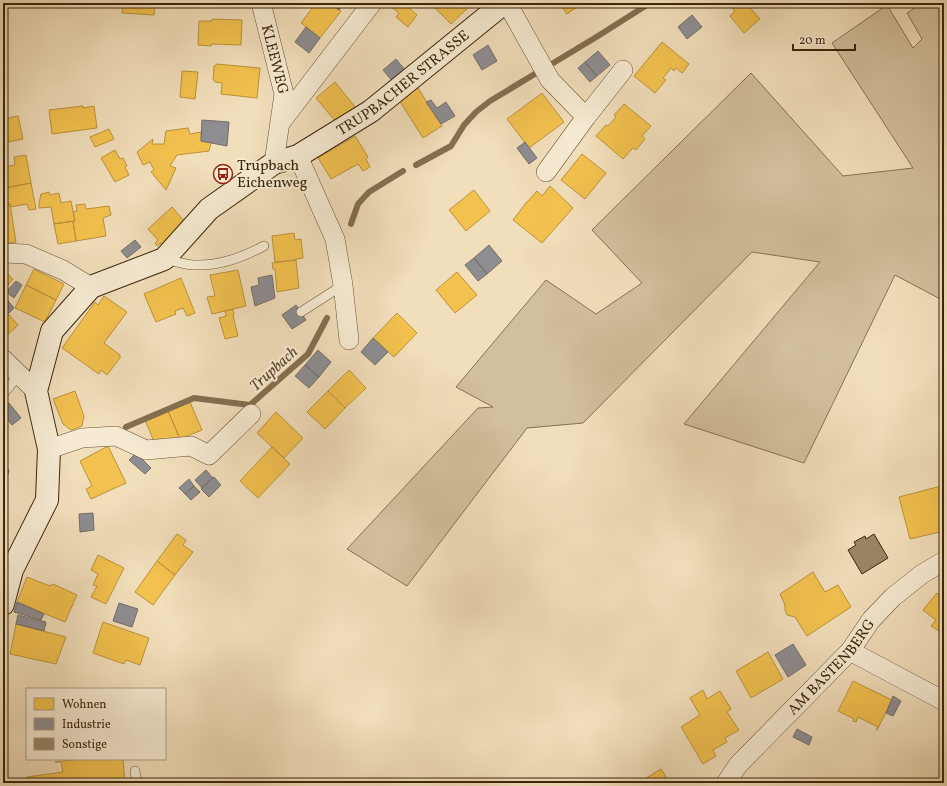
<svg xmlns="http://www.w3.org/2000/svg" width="947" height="786" font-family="Vollkorn,serif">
  <rect width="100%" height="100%" fill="#f1deba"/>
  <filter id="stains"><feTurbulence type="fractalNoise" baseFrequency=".005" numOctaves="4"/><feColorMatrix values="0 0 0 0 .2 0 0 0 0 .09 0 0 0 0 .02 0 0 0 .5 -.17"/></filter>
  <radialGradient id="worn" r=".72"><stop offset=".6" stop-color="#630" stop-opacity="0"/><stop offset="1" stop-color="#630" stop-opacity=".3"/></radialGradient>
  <path fill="#d2bf9c" stroke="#867253" d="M923 3H944V301L895 275 804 463 684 424 820 262 752 252 583 423 527 428 407 586 347 549 478 408 493 407 456 387 546 280 596 314 642 283 592 230 751 73 843 176 913 168 832 43 887 5 913 48 922 39 907 13Z"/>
  <path fill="#f2c14e" stroke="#bb923a" d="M123 3H155L154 15 122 13Z
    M316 3H330L341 11 320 38 301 23Z
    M386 3H412L409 8 417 15 408 27 396 17 399 13Z
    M440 3H473L451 24 435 8Z
    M559 3H583L567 14Z
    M728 3H746L760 19 744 33 730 16 735 11Z
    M212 19 242 20 241 45 212 44 211 46 198 45 199 21H212Z
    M662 42 689 64 682 73 676 68 674 71 671 68 663 78 666 80 655 93 634 76Z
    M217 64 260 68 257 98 221 94 222 83 215 82 213 79 214 66Z
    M182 71 198 72 195 99 180 97Z
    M335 82 355 107 336 122 316 98Z
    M418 88 442 126 423 138 399 100Z
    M542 93 564 122 529 148 507 119Z
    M624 104 651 126 642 136 645 139 636 150 633 148 623 159 596 136 606 125 608 126 616 117 614 115Z
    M83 106V108L94 106 97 128 52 134 49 110Z
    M18 116 23 139 3 143V119Z
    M188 128 190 134 201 132V141L211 143 209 151 177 155 170 166 176 168 166 190 151 172 154 170 150 162 143 165 137 152 153 139 152 144H164L166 131Z
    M109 129 114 139 95 147 90 137Z
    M355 136 368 157 366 159 370 167 363 171 358 164 331 179 318 158Z
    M115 150 120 159 123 158 127 166 125 167 129 175 115 182 101 158Z
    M582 154 606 173 585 199 561 180Z
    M26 155 31 183 5 188 3 178V167L15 165 14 157Z
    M31 183 36 209 29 210 27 204 10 207V204H8L5 188Z
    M550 186 573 208 542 243 513 220 526 203 537 191 542 196Z
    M474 190 490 211 466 231 449 210Z
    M49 192 50 195 59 193 61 203 71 201 75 221 54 224 51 207 39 208V203L41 194Z
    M10 204 16 242 3 244V205Z
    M85 204 86 209 109 206 111 215 103 218 106 236 76 241 73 221H75L73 212 77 211 76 205Z
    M172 207 186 223 163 244 161 243 157 246 155 243 158 240 148 229Z
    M73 221 76 241 58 244 54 224Z
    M294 233 295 240 301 239 303 258 296 259V260L275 262 272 236Z
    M296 260 299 288 277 292 275 269H273L272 263Z
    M34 269 64 284 56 300 26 285Z
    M3 270 13 279 3 291Z
    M238 270 246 306 212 314 207 297 215 296 210 275Z
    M457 272 477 295 455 313 436 290Z
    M181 278 195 313 187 316 183 308 175 311 176 314 156 322 144 294Z
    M26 285 56 300 45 322 15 308Z
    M104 296 127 312 104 343 120 355V358L107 375 101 370 99 374 62 348 95 302 98 305Z
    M3 308 18 325 3 339Z
    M233 309 234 315H233L238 336 225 339 219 318 226 316 225 311Z
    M397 313 417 333 394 357 373 338Z
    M349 370 366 388 345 408 328 391Z
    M75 391 84 416 82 426 71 430 63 424 53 399Z
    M328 391 345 408 325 429 307 412Z
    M190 402 202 430 180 439 168 411Z
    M168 411 180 439 157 449 145 420Z
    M276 412 303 438 284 458 257 433Z
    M108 446 126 483 91 499 86 489 92 486 80 461Z
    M272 447 290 464 258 498 240 481Z
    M941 486 944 495V531L910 539 899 497Z
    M177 534 186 540 183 545 193 552 175 575 157 561Z
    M98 555 124 568 106 604 91 597 97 586 93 585 98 574 91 570Z
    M157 561 175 575 153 605 135 592Z
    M813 572 825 592 838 585 851 607 807 636 795 617 787 615 785 610V605L780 594Z
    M27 577 50 586 53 584 77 595 65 622 17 602Z
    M944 589V634L931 626 936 620 923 610 937 593 939 595Z
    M103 622 149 638 140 665 126 660 124 664 93 653Z
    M16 624 66 637 56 664 10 654Z
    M768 652 783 679 751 698 736 671Z
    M853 681 892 700 877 730H876L878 727 858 717 856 722 853 721 854 719 838 711Z
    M703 690 707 699 720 691 731 709 727 712 739 730 725 738 727 742 713 750 716 756 703 764 681 727 700 715 690 698Z
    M79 759H123L125 783H28L27 777 63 772 61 762H55Z
    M661 769 670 783H638Z"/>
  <path fill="#8d8d92" stroke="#746e69" d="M330 3H344L339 10Z
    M692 15 702 27 687 39 678 27Z
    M306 27 320 38 309 53 295 42Z
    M488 45 497 61 482 70 473 55Z
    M598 51 610 65 597 76 585 62Z
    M396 59 406 71 393 82 383 70Z
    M585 62 597 76 590 82 578 68Z
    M431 100 437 108 446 102 455 116 441 124 426 102Z
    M202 120 229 122 227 146 201 141Z
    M525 142 537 158 529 164 517 148Z
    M135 240 141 247 127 258 121 251Z
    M489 245 502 261 487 274 474 258Z
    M474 258 487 274 478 281 465 265Z
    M272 275 275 298 255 306 251 287 259 285 258 278Z
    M16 281 22 285 14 298 6 292Z
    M4 296 14 308 9 313 3 307Z
    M296 305 306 320 292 329 282 315Z
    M373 338 388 352 375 365 361 352Z
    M318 350 331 362 319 377 305 365Z
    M305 365 319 377 309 388 295 376Z
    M9 403 21 418 12 425 3 414V408Z
    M136 453 151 468 145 474 129 460Z
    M3 468 9 470 7 478 3 476Z
    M206 470 213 478 202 488 195 480Z
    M214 477 221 485 209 497 201 489Z
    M189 479 194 486 185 494 179 488Z
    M194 486 200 492 191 500 185 494Z
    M93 513 94 530 80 532 79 514Z
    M17 602 44 614 41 620 14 612Z
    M119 603 138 609 132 627 113 621Z
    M18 615 46 622 44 631 16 624Z
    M793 644 806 665 788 677 775 655Z
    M893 696 901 701 893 716 886 713Z
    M797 729 812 737 809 745 793 737Z"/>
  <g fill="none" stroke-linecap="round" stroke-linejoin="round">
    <path stroke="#836f50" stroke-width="6" d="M550 65 598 36 650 3
      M416 165 451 146 464 125 476 112 490 101 538 72
      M351 224 358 204 369 192 403 171
      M126 427 194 398 250 405 308 354 327 318"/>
  </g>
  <path fill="#9a8666" stroke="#3b260a" d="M874 534 888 558 862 574 848 550 856 545 854 542 865 536 866 539Z"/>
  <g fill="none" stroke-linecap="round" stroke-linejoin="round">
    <defs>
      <path id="lane" d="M165 259C174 261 183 264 193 265 219 266 241 258 264 246
        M301 312 343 285
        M3 394 19 375
        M135 771 137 783"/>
      <g id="street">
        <path id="s1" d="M261 3 284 94 274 163"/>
        <path d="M507 3 550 80 586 117"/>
        <path d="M281 122 372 3"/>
        <path d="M298 156 335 239 343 285 349 340"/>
        <path d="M546 172 586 117 623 70"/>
        <path d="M3 253 26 254 63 270 91 287"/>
        <path d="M3 359 36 391"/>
        <path d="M49 449 82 438 116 436 146 450 191 446 209 455 251 414"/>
        <path d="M850 651 944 701"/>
        <path id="s2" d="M726 783 738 765 850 651 871 620 893 597 922 574 944 561"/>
      </g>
      <g id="secondary">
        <path id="s3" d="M3 604 12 570 47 500 49 449 36 391 52 331 91 287 164 259 209 209 274 163 298 156 371 111 504 3"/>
      </g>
    </defs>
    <use href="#lane" stroke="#685436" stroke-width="10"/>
    <use href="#street" stroke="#685436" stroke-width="20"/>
    <use href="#secondary" stroke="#3b260a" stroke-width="24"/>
    <use href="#lane" stroke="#f6ead2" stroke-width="9"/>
    <use href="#street" stroke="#f6ead2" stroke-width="19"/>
    <use href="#secondary" stroke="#f6ead2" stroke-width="22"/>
  </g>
  <defs>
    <symbol id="bus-ring" viewBox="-11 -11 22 22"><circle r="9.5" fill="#f6ead2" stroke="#8f2418" stroke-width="1.5"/><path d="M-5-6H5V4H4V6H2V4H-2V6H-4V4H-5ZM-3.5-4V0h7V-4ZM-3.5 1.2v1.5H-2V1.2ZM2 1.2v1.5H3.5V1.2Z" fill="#8f2418"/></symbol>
  </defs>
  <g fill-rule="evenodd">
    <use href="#bus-ring" x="212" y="163" width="22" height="22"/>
  </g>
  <g text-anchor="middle" stroke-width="4" stroke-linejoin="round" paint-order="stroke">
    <g font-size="15" fill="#3b260a" stroke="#f6ead2">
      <text dy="5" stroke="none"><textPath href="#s1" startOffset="58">KLEEWEG</textPath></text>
      <text dy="5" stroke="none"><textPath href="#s3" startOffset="723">TRUPBACHER STRASSE</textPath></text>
      <text dy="5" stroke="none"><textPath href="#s2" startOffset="157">AM BASTENBERG</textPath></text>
    </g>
    <g font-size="15" fill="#3b260a" stroke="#f6ead2" text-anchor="start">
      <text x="237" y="170">Trupbach<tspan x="237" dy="17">Eichenweg</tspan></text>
    </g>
    <g font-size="16" font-style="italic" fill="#5f4a2d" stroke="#f6ead2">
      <text transform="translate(273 368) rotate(-42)" y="6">Trupbach</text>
    </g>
  </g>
  <rect width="947" height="786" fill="none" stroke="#f1deba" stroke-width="16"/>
  <rect x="4" y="4" width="939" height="778" fill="none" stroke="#3b260a" stroke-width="2"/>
  <rect x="8" y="8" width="931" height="770" fill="none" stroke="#3b260a"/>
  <rect x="26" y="688" width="140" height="72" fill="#f6ead2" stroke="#ab9c82"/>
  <rect x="34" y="698" width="20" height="12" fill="#f2c14e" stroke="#ab9c82"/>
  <text x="62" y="708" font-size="12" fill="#3b260a">Wohnen</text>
  <rect x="34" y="718" width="20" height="12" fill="#8d8d92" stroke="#ab9c82"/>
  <text x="62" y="728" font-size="12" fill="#3b260a">Industrie</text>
  <rect x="34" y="738" width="20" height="12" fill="#9a8666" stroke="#ab9c82"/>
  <text x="62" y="748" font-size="12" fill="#3b260a">Sonstige</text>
  <path d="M793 44v6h62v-6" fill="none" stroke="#3b260a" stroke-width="2"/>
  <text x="799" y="44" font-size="12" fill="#3b260a" stroke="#f6ead2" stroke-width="3" paint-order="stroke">20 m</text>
  <rect width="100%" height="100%" filter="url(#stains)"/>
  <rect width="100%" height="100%" fill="url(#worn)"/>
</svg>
